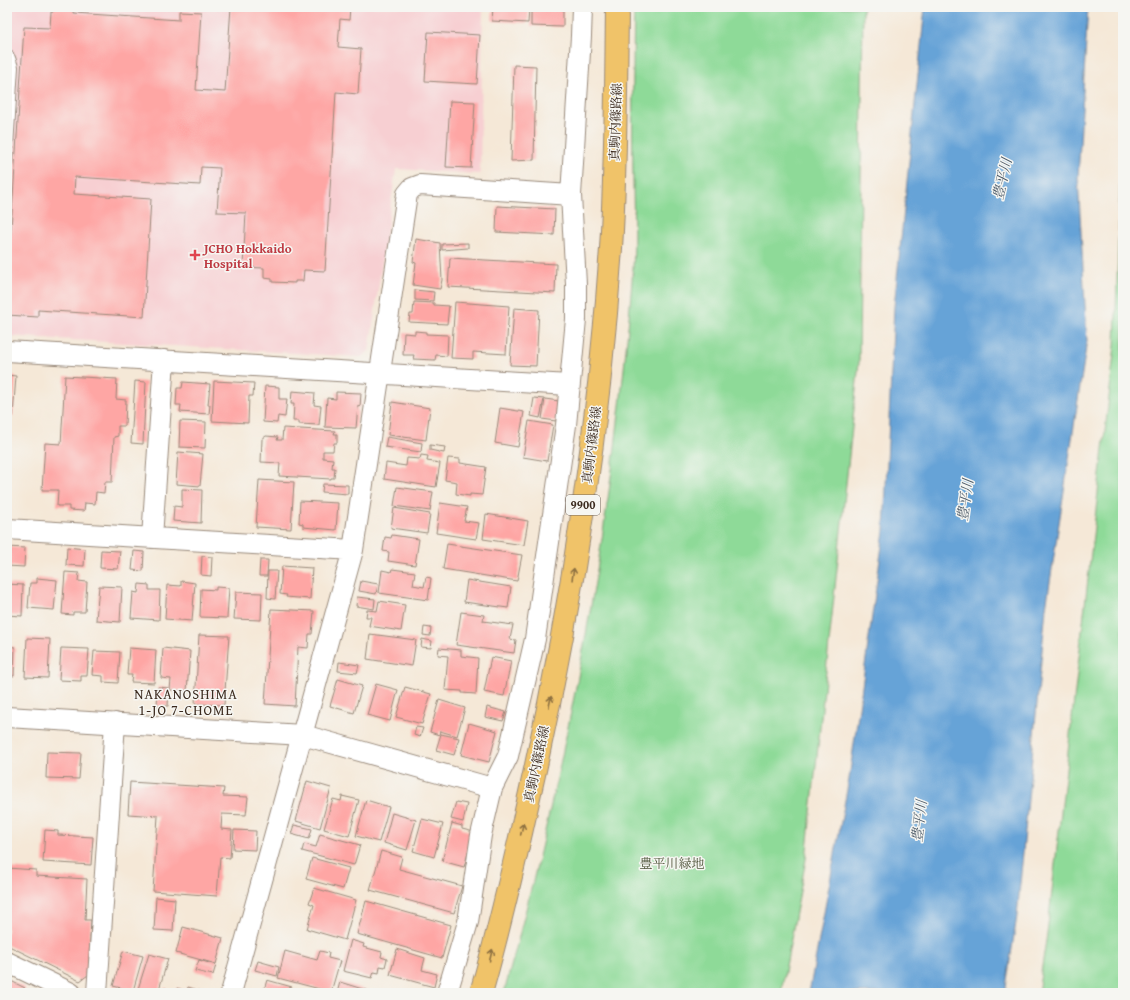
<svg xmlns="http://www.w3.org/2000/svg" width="1130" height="1000" font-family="'Gentium Book Plus','Noto Serif JP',serif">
  <rect width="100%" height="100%" fill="#f6f6f2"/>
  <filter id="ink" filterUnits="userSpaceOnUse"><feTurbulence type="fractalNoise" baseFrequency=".025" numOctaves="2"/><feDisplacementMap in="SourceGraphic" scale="8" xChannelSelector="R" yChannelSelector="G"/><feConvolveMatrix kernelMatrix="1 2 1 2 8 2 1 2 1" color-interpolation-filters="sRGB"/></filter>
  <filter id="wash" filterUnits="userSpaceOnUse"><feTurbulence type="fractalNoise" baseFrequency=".012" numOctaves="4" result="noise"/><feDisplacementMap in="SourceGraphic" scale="16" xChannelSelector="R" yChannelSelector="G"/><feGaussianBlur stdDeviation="0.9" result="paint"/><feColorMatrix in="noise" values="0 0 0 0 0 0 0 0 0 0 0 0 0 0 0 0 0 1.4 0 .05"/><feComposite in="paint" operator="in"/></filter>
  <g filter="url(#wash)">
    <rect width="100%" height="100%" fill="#f5e8d7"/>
    <path fill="#f7cfd2" d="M7 7H483L480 174 396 169 369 351 361 357 7 336Z"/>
    <path fill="#8eda98" stroke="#64825b" d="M634 7H863L859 362 806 859 781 993H504C569 755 615 514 633 268 635 238 633 207 633 178 632 121 633 64 634 7Z
      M1123 83V993H1038L1047 934 1115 345Z"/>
    <path fill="#66a3d7" stroke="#50667a" d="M925 7H1088L1078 178 1087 341 1046 608 1017 916 1005 993H809L849 779 884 531 894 307Z"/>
    <g id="blocks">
      <path fill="#fea6a4" d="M53 7H74V13L179 20V11L201 12 196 90 225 92 231 7H350L349 20 340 19 338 47 361 49 358 94 336 92 325 271 304 270 303 281H295V283L272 282V279L264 278V268L243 267 246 213 217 212 220 168 201 167 200 185 75 177 74 194 151 199 144 317 38 310V317L7 315V291L24 27 50 28 51 12H53Z
        M493 7H529L528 23 492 21Z
        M531 7H563V27L531 26Z
        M428 32 480 35 477 84 425 81Z
        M514 65 536 66 534 160 511 161Z
        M450 101 475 102 471 168 446 167Z
        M497 206 555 209 554 235 496 232Z
        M416 239 440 243 442 280 440 289 413 285 416 263 413 262Z
        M468 243V248L442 250V244Z
        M450 258 556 264 555 293 448 287Z
        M415 290 434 292 433 301 415 300Z
        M414 302 434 303V305L449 306 447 324 409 322 410 314H413Z
        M455 302 509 306 506 354 473 352V359L451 358Z
        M514 308 539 310 536 366 510 365Z
        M415 331 426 332V334L448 335 447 356 436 355 435 360 413 359 414 355H403L404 333 415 334Z
        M7 375 16 376 13 416H7Z
        M65 376 117 379 116 399 126 400 125 426H118V436L114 437 112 482H105L104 493 96 492 95 504 85 503 84 511 69 510V506H57L58 490H42L45 443 61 444Z
        M135 381 146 382 143 444 131 443Z
        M214 381 254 383 253 396H249L248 423 212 421Z
        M183 382 210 384 208 405H210L209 414 180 412 181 405H176L177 388H182Z
        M265 386 279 387V399H287L285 417 278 416 277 423 263 422Z
        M292 391 315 393 314 405 321 406 319 425 299 424V421H293L294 404H291Z
        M336 392 361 393 360 407 358 406 356 428 325 427 327 398 336 399Z
        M534 398 544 399 540 418 531 416Z
        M545 399 559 401 556 421 542 419Z
        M392 402 430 408 426 440 388 435Z
        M500 408 524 412 518 447 495 443Z
        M180 421 206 422 205 448 179 447Z
        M529 421 553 425 547 461 523 457Z
        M283 428 335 431 334 434H337V443H334L333 451H323V458L333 459 332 468H335L334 478H331V479L279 476 280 463 261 462 262 439 266 436 278 437 277 440H282Z
        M387 437 422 443 421 452 385 447Z
        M430 445 445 447 444 453 430 450Z
        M178 452 203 454 200 486 176 484Z
        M421 455 428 456 427 461 440 463 436 487 384 479 386 463 406 466 407 458 420 459Z
        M448 458 460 459V463L486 467 482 495 470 494V496L456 494 457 482 445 480Z
        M259 480 294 482 291 529 256 527Z
        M323 484 348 485V494L322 492Z
        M397 487 433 492 430 511 394 506Z
        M182 489 202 490 201 523 173 521 174 506 182 507Z
        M300 501 338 503 336 530 303 527V524L299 523Z
        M440 503 467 507 464 521 479 523 476 539 436 533Z
        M394 508 430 514 427 533 391 528Z
        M486 514 528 521 524 545 483 539Z
        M392 535 419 539 415 565 388 561 389 552 383 551 385 537 391 538Z
        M447 544 522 555 517 581 443 569Z
        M7 547 25 548 24 567 7 566Z
        M67 547 85 549 84 566 66 565Z
        M101 550 120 551 118 569 100 568Z
        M134 551 144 552 143 571 132 570Z
        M202 556 212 557 211 576 201 575Z
        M260 560H268L267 576H259Z
        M282 566 312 568 310 599 286 597 287 595 280 594Z
        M392 569 415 572 413 585 424 587 426 577 431 578 428 600 379 593 382 570 391 572Z
        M268 571H277L275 599 267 598Z
        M65 572 79 573 78 581 87 582 85 612H73V615L62 614Z
        M37 578 57 580 54 610 28 608 30 583H37Z
        M467 580 511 587 508 608 464 602Z
        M181 581 195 583 192 621 165 619 167 585 181 586Z
        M361 581 378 584 376 594 359 591Z
        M7 584 23 585 22 616 7 615Z
        M139 584 149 585V590H160L159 620 131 618 133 592 138 593Z
        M99 586 122 587 120 622 96 620Z
        M216 587 229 588 227 618 200 617 201 589 216 590Z
        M236 592 262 593 261 620 234 619Z
        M357 597 375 599 374 609 356 606Z
        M379 601 405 605 401 631 369 626 371 617H366L367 610 377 611Z
        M271 609 314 611 312 634H309L308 648 298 647 295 706 265 704Z
        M461 612 484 615 483 621 513 625 510 639 516 640 514 653 456 645Z
        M424 627 431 628 430 636 423 635Z
        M370 634 416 640 412 666 367 659Z
        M199 635 229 636 224 705 195 704Z
        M27 638 50 639 48 678 25 677Z
        M422 639 432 641 431 648 421 647Z
        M7 646 15 647 14 676H7Z
        M61 648 89 649 87 676H81V681L59 680Z
        M129 648 156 650 154 683 131 682 132 675H127Z
        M163 648 190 651 187 691 170 690 171 679 161 678Z
        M439 648 461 650V656L478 658 476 694 462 693V691L445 690 448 656 438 655Z
        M94 651 120 652 118 683 103 682V676L92 675Z
        M491 657 511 661 504 696 484 692Z
        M339 662 359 665 357 673 338 671Z
        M338 679 362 686 354 713 330 706Z
        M376 684 398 690 390 721 367 715Z
        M158 687 169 688 168 706H157Z
        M405 687 431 694 422 724 396 717Z
        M439 700 465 708 457 736 440 731 439 735 430 732Z
        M487 707 506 712 503 721 485 717Z
        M469 723 497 731 489 762 461 755Z
        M416 727 423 728 420 737 414 735Z
        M441 734 459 738 454 755 436 750Z
        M47 752 81 753 79 779 46 778Z
        M307 781 331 788 320 828 296 821Z
        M130 782 224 788 223 796 248 797 246 815 222 814 221 829 232 830 230 858 220 857 217 896 153 891 158 816 128 814Z
        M342 796 359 800 349 836 324 829 333 799 341 801Z
        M366 800 389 807 379 842 356 836Z
        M456 802 467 804 463 822 451 819Z
        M392 813 416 820 407 850 384 843Z
        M422 819 443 824 434 857 413 851Z
        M452 823 462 826V829L474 832 464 867 442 861Z
        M294 825 312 829 309 839 291 834Z
        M45 830 58 831V835L93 837 91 865 43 862Z
        M234 830 256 831 255 850 233 849Z
        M320 834 360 845 354 865 302 851 304 844 316 847Z
        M381 851 402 857 399 869 462 886 454 913 370 890Z
        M312 858 349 868 343 889 306 879Z
        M7 868 36 870V876L87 879 85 920H91L88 975 80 981 7 945Z
        M314 888 356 900 345 940 307 929 314 905 309 903Z
        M156 897 175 899 173 931 154 930Z
        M366 901 451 925 442 958 357 934Z
        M183 927 223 938 216 964 176 953Z
        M351 940 364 944 363 947 382 952 381 957 387 959 385 967 380 966 379 973 374 972 372 978 343 971Z
        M397 949 425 958 422 970 437 974 434 987 390 975Z
        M123 951 143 956 133 991 113 986Z
        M285 951 317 960 320 951 329 953 328 958 340 961 331 992 278 978Z
        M149 954 168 959 158 993H153L138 989Z
        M199 960 216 965 213 975 195 971Z
        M258 961 279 967 277 976 255 970Z
        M9 980 25 988 22 993H7V984Z
        M267 980 292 987 290 993H263Z
        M340 982 372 992V993H337Z
        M188 987 208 993H163L165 988 176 992 177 988 187 991Z"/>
    </g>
  </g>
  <g filter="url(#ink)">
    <use href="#blocks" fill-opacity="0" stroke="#98897a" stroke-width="1"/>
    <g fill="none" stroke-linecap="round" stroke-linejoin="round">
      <defs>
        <path id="service" d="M7 54 10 58 13 67 7 163"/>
        <path id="minor" d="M7 351 569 385
          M7 529 353 550
          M152 538 164 360
          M7 717 303 735 492 788
          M7 962 71 993
          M97 993 115 723
          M231 993 353 550 407 194 412 188 420 185 571 195
          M447 993 468 922 481 835 492 788 508 756 535 639 566 425 576 319V284L571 195 581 36 582 7"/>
        <path id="primary" d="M481 993C500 926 516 857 531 788 571 610 599 430 611 248 616 168 616 87 617 7"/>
      </defs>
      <use href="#service" stroke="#98897a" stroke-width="12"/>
      <use href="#minor" stroke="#98897a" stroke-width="22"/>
      <use href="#primary" stroke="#98897a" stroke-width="24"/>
      <use href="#service" stroke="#fff" stroke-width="10"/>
      <use href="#minor" stroke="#fff" stroke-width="20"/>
      <use href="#primary" stroke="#f0c369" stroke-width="22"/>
    </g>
    <defs><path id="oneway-shaft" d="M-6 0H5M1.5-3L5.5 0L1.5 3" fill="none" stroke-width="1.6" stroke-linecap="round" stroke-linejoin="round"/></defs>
    <g stroke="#8c6f40">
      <use href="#oneway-shaft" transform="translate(573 574) rotate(-81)"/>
      <use href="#oneway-shaft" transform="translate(550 702) rotate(-78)"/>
      <use href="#oneway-shaft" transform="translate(522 829) rotate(-77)"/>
      <use href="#oneway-shaft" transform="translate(491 955) rotate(-76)"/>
    </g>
  </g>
  <path fill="#e0444e" stroke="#f6f6f2" stroke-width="1.5" d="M193 249h4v4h4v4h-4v4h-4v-4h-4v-4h4z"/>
  <g text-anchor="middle" stroke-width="3" stroke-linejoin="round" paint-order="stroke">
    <rect fill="#f6f6f2" stroke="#73675e" stroke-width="1" x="566" y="495" width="34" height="20" rx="3"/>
    <g font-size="12" font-weight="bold" fill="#3b2a1e">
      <text x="583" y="509">9900</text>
    </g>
    <g font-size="13" fill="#3b2a1e" stroke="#f6f6f2">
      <text transform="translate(615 122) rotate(-88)" y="5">真駒内篠路線</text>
      <text transform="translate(591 445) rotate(-83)" y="5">真駒内篠路線</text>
      <text transform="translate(536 764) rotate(-78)" y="5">真駒内篠路線</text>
    </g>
    <g font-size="13" font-weight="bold" fill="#be3a42" stroke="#f6f6f2" text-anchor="start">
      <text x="204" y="253">JCHO Hokkaido<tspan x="204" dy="15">Hospital</tspan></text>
    </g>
    <g font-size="13" fill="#50563c" stroke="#f6f6f2">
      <text x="672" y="868">豊平川緑地</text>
    </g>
    <g font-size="14" font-style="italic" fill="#4c5a68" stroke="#f6f6f2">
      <text transform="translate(1002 179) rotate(-77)" y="5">豊平川</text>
      <text transform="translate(965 500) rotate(-82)" y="5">豊平川</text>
      <text transform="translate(919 821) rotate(-83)" y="5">豊平川</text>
    </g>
    <g font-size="14" letter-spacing="1" fill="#3b2a1e" stroke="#f6f6f2">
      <text x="186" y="699">NAKANOSHIMA<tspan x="186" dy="16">1-JO 7-CHOME</tspan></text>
    </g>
  </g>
  <rect width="1130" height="1000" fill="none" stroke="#f6f6f2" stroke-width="24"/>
</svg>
